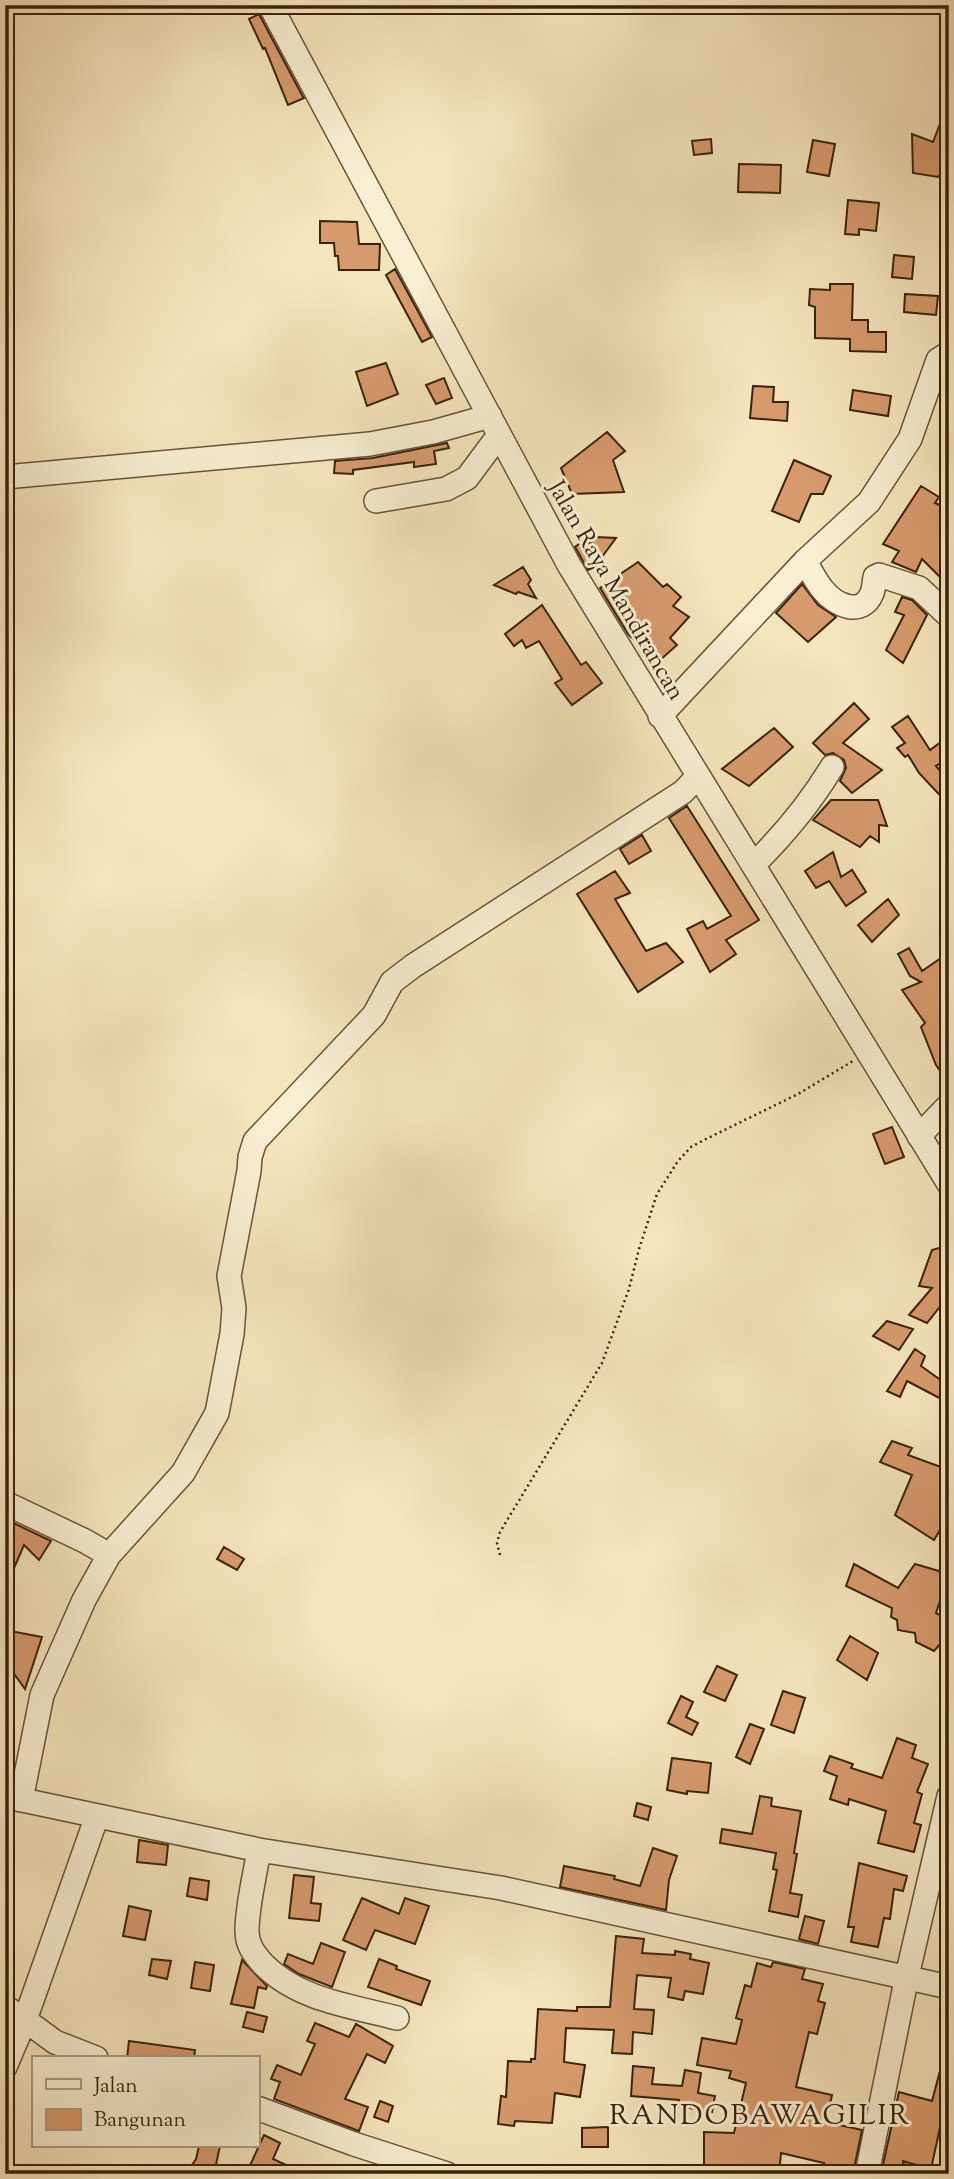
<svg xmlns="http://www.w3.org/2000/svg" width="954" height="2179" font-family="'Sorts Mill Goudy',serif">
  <rect width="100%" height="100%" fill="#f5e5bc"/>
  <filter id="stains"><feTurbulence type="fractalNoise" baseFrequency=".00286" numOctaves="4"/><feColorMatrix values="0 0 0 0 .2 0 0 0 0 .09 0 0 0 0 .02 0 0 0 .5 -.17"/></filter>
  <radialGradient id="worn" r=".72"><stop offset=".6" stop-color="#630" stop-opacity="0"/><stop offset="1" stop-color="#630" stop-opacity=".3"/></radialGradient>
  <path fill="#d79a6d" stroke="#39220c" stroke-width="2" d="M259 14 302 95 304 98 288 105 265 48 263 49 249 19Z
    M948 103 949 161 938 177 913 173 912 134 933 142Z
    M711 139 712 153 694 155 692 141Z
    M813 140 835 144 829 176 807 172Z
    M739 164 781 165 780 193 738 192Z
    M848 200 879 203 876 231 859 229V235L845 234Z
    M320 221 357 222 359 244H380L379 270H339L338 256H335L334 243H320Z
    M894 255 914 257 912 279 892 277Z
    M395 269 432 337 422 342 386 275Z
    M830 284H853L852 320H868V332H886V352L850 351V339L815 338V307L809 305 810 289 830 290Z
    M905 294 938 296 936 315 904 312Z
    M386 363 398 394 367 406 356 372Z
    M444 378 452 398 436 404 426 385Z
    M753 386 774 387 773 402H788L787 421 750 418Z
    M853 390 891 396 888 416 850 410Z
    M607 432 625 451 613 460 624 492 572 494 561 468Z
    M447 443 449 448 434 451 436 464 414 467V462L353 470V474L334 473 335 461 373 458Z
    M794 460 831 476 823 494H811L799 522 772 511Z
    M921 486 939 497 935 503 949 509V586L922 559 916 572 892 562 899 551 883 544Z
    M595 537 616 538 599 561 601 564 588 570 575 547 585 539 590 544Z
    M638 562 663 587 667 584 681 597 673 606 689 617 670 638 677 645 658 662 628 634 600 588Z
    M523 567 531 580 528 584 536 598 518 592 516 594 494 585Z
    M802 584 818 605 836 617 808 642 776 613Z
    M902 597 912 600 927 615 903 663 886 650 904 615 895 612Z
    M542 605 581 665 586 662 602 683 572 705 555 683 562 679 539 641 526 648 522 640 514 646 505 634Z
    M854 703 869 719 843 743 882 770 852 793 840 781 846 768 844 760 833 753 825 755 813 743Z
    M908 716 930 750 949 736V758L936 766 949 781V805L919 773 908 755 905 757 897 748 905 743 892 727Z
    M774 728 793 747 749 786 722 769Z
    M831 800H878L887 826 879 825V842L870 836 860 847 813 820Z
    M687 806 759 920 726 940 736 954 710 972 687 929 703 921 707 929 731 916 669 818Z
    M642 835 651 851 629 864 620 849Z
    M833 852 841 877 852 870 866 892 846 906 829 881 816 888 805 871Z
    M615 871 630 893 615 899 646 951 666 943 683 962 638 992 577 894Z
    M888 899 899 915 872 942 858 925Z
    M909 948 922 971 944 956 949 963V1008L944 1012 949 1021V1083L936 1065 921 1027 925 1023 902 990 921 982 910 976 898 954Z
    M892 1127 904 1157 885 1164 873 1134Z
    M949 1245V1281L940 1297 946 1299 927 1323 909 1315 932 1288 919 1286 932 1250Z
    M887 1321 913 1329 899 1350 873 1336Z
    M915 1349 925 1356 921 1366 949 1386V1403L907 1381 900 1397 887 1391Z
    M892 1441 912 1448 908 1455 949 1470V1515L934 1540 895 1515 912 1475 880 1462Z
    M5 1519 51 1541 39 1560 24 1545 5 1589Z
    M224 1547 244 1559 237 1570 217 1559Z
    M854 1564 898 1588 915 1564 949 1574 936 1613 949 1620V1634L934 1651 916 1642 915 1633 898 1630 897 1620 891 1617 892 1608 846 1586Z
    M5 1630 42 1637 25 1689 5 1661Z
    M850 1636 878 1653 867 1680 837 1660Z
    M717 1666 737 1675 725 1701 704 1692Z
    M783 1691 805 1698 794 1733 771 1725Z
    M681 1696 693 1702 686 1717 698 1723 692 1735 668 1723Z
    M750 1724 764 1729 750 1764 736 1757Z
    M897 1738 916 1745 912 1758 928 1764 917 1792 922 1794 914 1823 921 1825 914 1852 878 1843 886 1811 849 1799 848 1805 830 1799 837 1776 824 1771 830 1756 853 1764 851 1768 882 1778Z
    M672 1758 711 1763 708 1793 687 1791V1794L667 1790Z
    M760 1796 772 1798 771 1806 801 1811 794 1853 797 1854 790 1893 802 1895 798 1917 769 1911 777 1870 773 1869 776 1853 720 1843 722 1829 752 1834Z
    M637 1803 651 1807 648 1820 634 1816Z
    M139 1840 168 1845 166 1865 137 1862Z
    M653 1848 677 1856 669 1880 666 1910 560 1887 564 1866 615 1876 614 1879 640 1886Z
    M859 1863 907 1876 903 1891 894 1889 890 1919 884 1918 878 1947 851 1942 854 1927H848Z
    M294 1875 314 1877 311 1903 321 1904 319 1921 289 1918Z
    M190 1878 209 1881 207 1900 187 1896Z
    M362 1898 399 1914 405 1898 429 1906 415 1944 375 1930 366 1950 343 1940Z
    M129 1906 151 1911 145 1940 123 1936Z
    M805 1916 824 1921 818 1944 799 1939Z
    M616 1936 644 1939 642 1953 675 1955V1951L691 1954 690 1959 709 1963 703 1994 685 1991 683 2000 668 1997 671 1978 637 1975 634 2009 654 2010 652 2034 633 2032 632 2054 612 2053 614 2030 566 2028 564 2062 585 2065 580 2097 555 2093 552 2123 515 2121 514 2126 498 2124 501 2096 506 2097 508 2061 531 2062V2059H535L538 2009 577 2011V2007H610Z
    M321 1943 345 1952 332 1987 299 1974 284 1964 288 1954 313 1964Z
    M152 1959 171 1961 167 1979 149 1975Z
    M379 1959 397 1966 396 1969 430 1981 421 2005 368 1987Z
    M242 1960 267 1986 266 1989 258 1987 254 2008 231 2004Z
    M195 1962 214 1965 210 1991 191 1988Z
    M773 1962 805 1969 802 1979 823 1984 818 2001 825 2003 817 2034 809 2032 796 2087 832 2095 826 2122 862 2130 853 2174 823 2167 824 2163 781 2153 779 2174H704V2132L734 2133 746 2083 729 2078 731 2071 697 2065 702 2038 736 2044 742 2020 736 2018 745 1985 751 1987 757 1963 771 1967Z
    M247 2012 267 2017 263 2032 243 2027Z
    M315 2023 349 2037 356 2024 393 2046 385 2063 367 2054 345 2099 368 2107 359 2131 274 2099 280 2082 271 2079 277 2065 301 2075 315 2044 307 2041Z
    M129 2041 195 2050 194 2058H127Z
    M944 2056 949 2057V2101L946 2100 931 2169 903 2161V2164L920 2167 919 2174H881L899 2092 932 2101Z
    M633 2066 654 2068 652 2084 682 2086 685 2070 701 2073 698 2093 715 2096 712 2112 678 2106 679 2100 631 2096Z
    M380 2101 393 2106 388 2122 374 2117Z
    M608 2127V2147H582V2128Z
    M264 2135 280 2143 273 2159 306 2174H246Z
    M199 2146H220L214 2174H186L196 2159Z"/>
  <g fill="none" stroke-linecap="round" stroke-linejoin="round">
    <defs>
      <path id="minor" d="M270 5 569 565 949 1184
        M5 477 370 444 433 432 490 416
        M376 501 446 489 467 478 499 435
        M805 561C811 571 816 582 823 590 835 605 862 618 872 593 874 588 874 582 875 577L879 575 919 588 949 616
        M660 716 805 561 869 502 910 439 938 360 949 353
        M753 865C784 835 810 803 832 767
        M919 1136 949 1105
        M5 1503 85 1541 109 1555
        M8 1797 259 1850 501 1888 949 1987
        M21 1800 42 1695 84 1600 109 1555 183 1473 217 1413 232 1334 234 1308 229 1276 249 1171 250 1157 255 1141 374 1015 392 982 413 966 683 792 697 777
        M259 1850C255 1875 247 1906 247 1931 247 1945 254 1954 263 1964 298 2000 351 2006 397 2018
        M5 2007 25 2020 5 2067
        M96 2058 55 2042 25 2020 97 1816
        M257 2108 354 2144 447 2174
        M867 2174 907 1976 949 1796"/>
    </defs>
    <use href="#minor" stroke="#685338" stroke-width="26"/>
    <path stroke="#39220c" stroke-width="2.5" stroke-dasharray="2 3.5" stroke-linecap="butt" d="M500 1555 497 1543 500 1532 602 1363 629 1289 639 1249 657 1194 678 1161 691 1147 706 1139 798 1094 853 1061"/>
    <use href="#minor" stroke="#f8eed3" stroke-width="23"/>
  </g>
  <g text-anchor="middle" stroke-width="6" stroke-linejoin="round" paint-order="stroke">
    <g font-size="24" fill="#39220c" stroke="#f8eed3">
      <text transform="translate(617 590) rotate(60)" y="8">Jalan Raya Mandirancan</text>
    </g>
    <g font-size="28" letter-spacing="2" fill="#39220c" stroke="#f8eed3">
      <text x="760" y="2124">RANDOBAWAGILIR</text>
    </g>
  </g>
  <rect width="954" height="2179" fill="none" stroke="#f5e5bc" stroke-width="28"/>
  <rect x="7" y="7" width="940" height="2165" fill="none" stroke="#39220c" stroke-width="3.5"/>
  <rect x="14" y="14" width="926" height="2151" fill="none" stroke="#39220c" stroke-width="2"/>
  <rect x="32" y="2056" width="228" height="91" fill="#f8eed3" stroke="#ac9c83" stroke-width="2"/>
  <rect x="46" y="2079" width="35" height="10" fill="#f8eed3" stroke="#ac9c83" stroke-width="2"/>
  <text x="94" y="2092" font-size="21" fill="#39220c">Jalan</text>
  <rect x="46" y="2109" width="35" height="21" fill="#d79a6d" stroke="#ac9c83" stroke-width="2"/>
  <text x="94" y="2126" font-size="21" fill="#39220c">Bangunan</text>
  <rect width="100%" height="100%" filter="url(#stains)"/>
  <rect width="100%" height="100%" fill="url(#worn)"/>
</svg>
